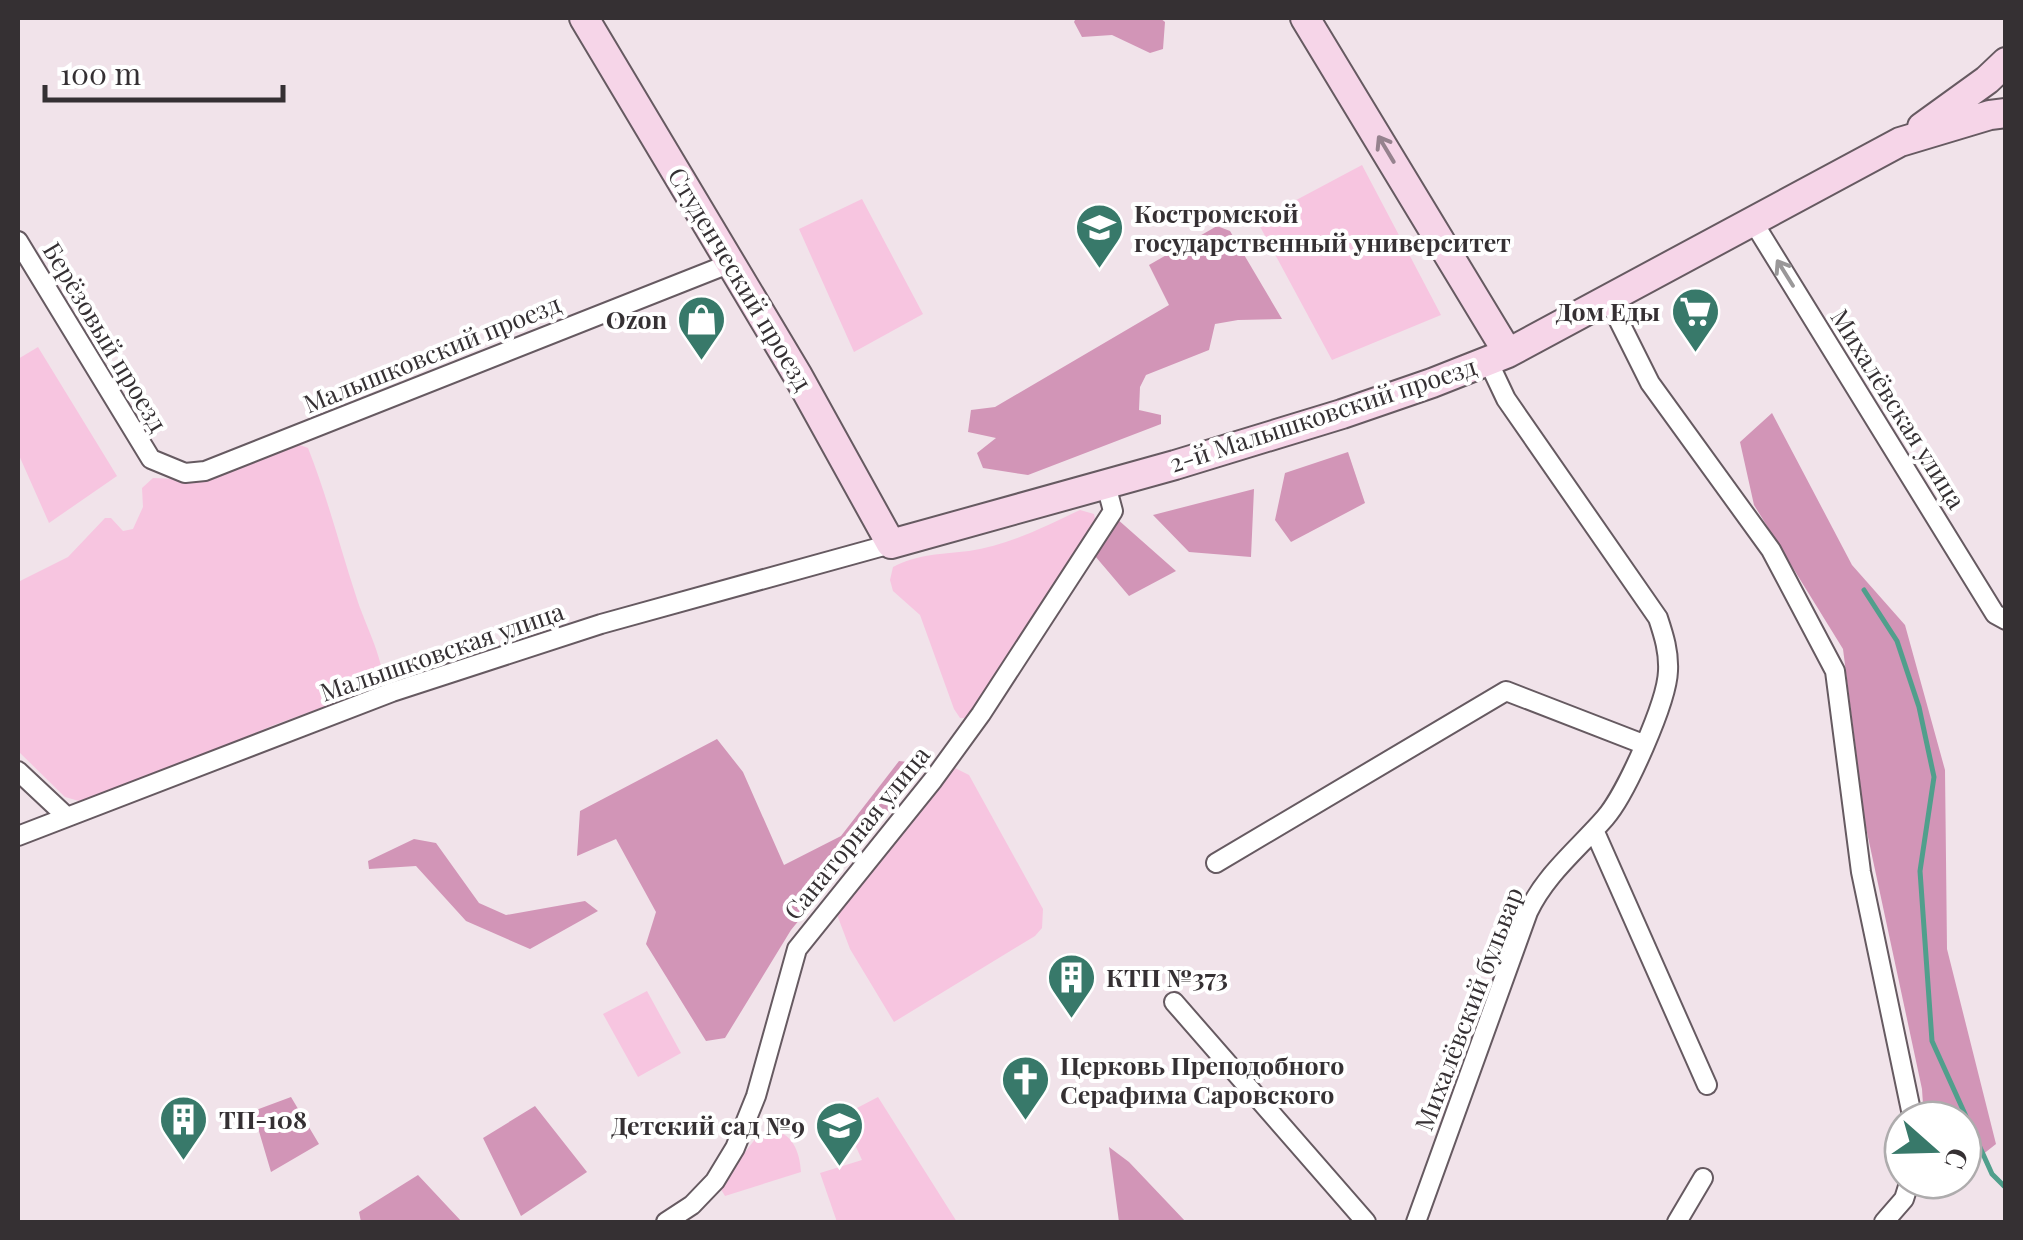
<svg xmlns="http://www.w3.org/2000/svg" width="2023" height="1240" font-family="'Playfair Display',serif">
  <rect width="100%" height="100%" fill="#f1e3ea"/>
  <path fill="#f7c5e0" d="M1362 165 1441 315 1332 360 1257 221Z
    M862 199 923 314 854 352 799 229Z
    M38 347 117 476 49 523 18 453V359Z
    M297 444 308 448C327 496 340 547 356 596 365 625 382 654 384 685L274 725 143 780 79 801 65 797 18 751V582L68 557 105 518H111L123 531 133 529 143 507 142 488 153 478 204 480Z
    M1080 510 1094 514 1096 523 970 718H960L954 709 920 615 893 591 890 580 893 567C917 554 943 554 969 551 1007 546 1046 526 1080 510Z
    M955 768 969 775 1043 909 1042 928 1035 936 894 1022 850 949 836 912Z
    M647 991 681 1053 638 1077 603 1014Z
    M878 1097 957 1222H837L820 1173 862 1160 852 1138 864 1130 857 1108Z
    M768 1130C792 1130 800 1152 801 1172L725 1196 719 1186 759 1134Z"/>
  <path fill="#d295b7" d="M1076 18H1160L1165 22 1163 49 1150 53 1112 35 1082 37 1074 22Z
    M1217 226 1230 231 1282 319 1238 320 1215 324 1209 350 1146 375 1140 387 1139 410 1161 415V424L1028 475 983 468 977 453 996 438 968 432 971 410 995 407 1169 305 1149 265Z
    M1772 413 1852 565 1905 625 1945 770 1947 949 1996 1144 1963 1170V1120H1924L1922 1089 1865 823 1843 649 1754 505 1740 442Z
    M1348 452 1365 503 1291 542 1275 520 1285 473Z
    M1254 489 1251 557 1189 552 1153 515Z
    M1116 518 1176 571 1129 596 1095 556Z
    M717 739 743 772 784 865 841 836 899 761 927 764 791 930 725 1038 706 1041 646 944 656 912 616 839 577 856 580 811Z
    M414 839 436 843 479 903 506 915 585 901 598 911 530 949 466 921 416 866 369 869 368 861Z
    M291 1097 319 1144 271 1172 253 1111Z
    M535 1106 587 1172 521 1216 483 1138Z
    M1109 1147 1129 1162 1186 1222H1119Z
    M418 1175 462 1222H361L359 1212Z"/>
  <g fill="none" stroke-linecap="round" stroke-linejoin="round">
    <path stroke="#509f8c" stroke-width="5" d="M1864 590 1897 641 1919 707 1934 777 1920 871 1932 1041 1992 1174 2006 1188"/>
    <defs>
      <path id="street" d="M1752 220 1995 614 2006 620
        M18 241 151 459 185 473 205 471 731 263
        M1607 297 1650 383 1771 550 1835 671 1861 872 1913 1120
        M18 771 66 816
        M1594 830 1707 1085
        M18 836 392 692 601 624 891 544
        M1216 863 1506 691 1643 744
        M1174 1002 1366 1222
        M666 1222 692 1205 715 1181 735 1148 756 1096 797 949 933 780 981 714 1113 511 1106 485
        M1416 1222 1528 912C1546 874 1578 849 1605 818 1626 794 1667 702 1668 671 1669 652 1664 636 1658 618L1506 399 1488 361
        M1677 1222 1703 1178
        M1884 1222 1904 1199 1910 1180"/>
      <path id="secondary" d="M584 18 798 376 891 544 1175 465 1342 414 1432 383 1508 353 1900 142 1990 115 2006 113
        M1305 18 1508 353
        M1922 127 1987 80 2006 62"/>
    </defs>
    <use href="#street" stroke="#665a61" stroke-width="22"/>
    <use href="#secondary" stroke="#665a61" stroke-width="32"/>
    <use href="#street" stroke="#fff" stroke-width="18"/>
    <use href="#secondary" stroke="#f6d5e8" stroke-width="28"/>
  </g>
  <defs><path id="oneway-shaft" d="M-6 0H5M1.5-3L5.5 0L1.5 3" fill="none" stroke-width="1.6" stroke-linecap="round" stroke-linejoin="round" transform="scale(2.5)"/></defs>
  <use stroke="#96828e" href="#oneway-shaft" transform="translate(1386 149) rotate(-121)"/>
  <use stroke="#9a9899" href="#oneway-shaft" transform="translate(1785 273) rotate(-122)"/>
  <defs>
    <symbol id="university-pin" viewBox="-11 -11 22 30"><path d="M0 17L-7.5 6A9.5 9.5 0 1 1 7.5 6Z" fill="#38796a" stroke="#fff"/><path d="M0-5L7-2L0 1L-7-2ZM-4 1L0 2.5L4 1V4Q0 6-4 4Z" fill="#fff"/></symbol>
    <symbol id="supermarket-pin" viewBox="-11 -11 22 30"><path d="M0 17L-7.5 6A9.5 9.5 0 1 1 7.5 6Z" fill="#38796a" stroke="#fff"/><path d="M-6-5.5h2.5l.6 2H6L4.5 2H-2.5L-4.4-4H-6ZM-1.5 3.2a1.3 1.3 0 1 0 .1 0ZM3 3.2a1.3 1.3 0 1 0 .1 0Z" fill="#fff"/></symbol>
    <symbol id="shop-pin" viewBox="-11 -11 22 30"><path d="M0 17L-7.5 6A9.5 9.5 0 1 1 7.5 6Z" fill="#38796a" stroke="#fff"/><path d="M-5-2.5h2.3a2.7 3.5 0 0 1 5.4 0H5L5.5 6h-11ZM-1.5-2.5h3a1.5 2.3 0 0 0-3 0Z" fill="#fff"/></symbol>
    <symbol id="building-pin" viewBox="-11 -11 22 30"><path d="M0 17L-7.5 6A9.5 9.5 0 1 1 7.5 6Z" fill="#38796a" stroke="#fff"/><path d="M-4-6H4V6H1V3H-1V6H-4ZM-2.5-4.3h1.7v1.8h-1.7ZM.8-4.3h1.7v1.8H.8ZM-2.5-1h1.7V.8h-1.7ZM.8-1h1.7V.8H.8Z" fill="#fff"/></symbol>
    <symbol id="church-pin" viewBox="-11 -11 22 30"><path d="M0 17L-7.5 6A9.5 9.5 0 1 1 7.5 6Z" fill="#38796a" stroke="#fff"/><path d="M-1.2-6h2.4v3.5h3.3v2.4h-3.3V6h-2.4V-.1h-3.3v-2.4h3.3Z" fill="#fff"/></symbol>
    <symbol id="school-pin" viewBox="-11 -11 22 30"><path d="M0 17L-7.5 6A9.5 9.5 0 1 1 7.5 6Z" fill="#38796a" stroke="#fff"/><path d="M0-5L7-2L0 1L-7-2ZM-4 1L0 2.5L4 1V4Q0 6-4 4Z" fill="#fff"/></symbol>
  </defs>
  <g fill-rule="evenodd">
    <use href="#university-pin" x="1072" y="200" width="55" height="75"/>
    <use href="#supermarket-pin" x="1668" y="284" width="55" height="75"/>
    <use href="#shop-pin" x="674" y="292" width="55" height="75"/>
    <use href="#building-pin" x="1044" y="950" width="55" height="75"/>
    <use href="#church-pin" x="998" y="1052" width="55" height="75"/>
    <use href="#building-pin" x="156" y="1092" width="55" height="75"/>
    <use href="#school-pin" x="812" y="1098" width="55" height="75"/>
  </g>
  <g text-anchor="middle" stroke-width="8" stroke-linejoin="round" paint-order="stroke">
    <g font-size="25" font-weight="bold" fill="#353033" stroke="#fff" text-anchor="start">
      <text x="1134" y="223">Костромской<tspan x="1134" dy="29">государственный университет</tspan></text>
      <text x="1660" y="321" text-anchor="end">Дом Еды</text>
      <text x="667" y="329" text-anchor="end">Ozon</text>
      <text x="1106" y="987">КТП №373</text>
      <text x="1060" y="1075">Церковь Преподобного<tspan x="1060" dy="29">Серафима Саровского</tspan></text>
      <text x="219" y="1129">ТП-108</text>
      <text x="805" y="1135" text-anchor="end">Детский сад №9</text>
    </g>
    <g font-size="25" fill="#353033" stroke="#fff">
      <text transform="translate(740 279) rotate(59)" y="9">Студенческий проезд</text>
      <text transform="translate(105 337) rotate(59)" y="9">Берёзовый проезд</text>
      <text transform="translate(432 354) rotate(-22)" y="9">Малышковский проезд</text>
      <text transform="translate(1898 409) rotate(58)" y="9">Михалёвская улица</text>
      <text transform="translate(1323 415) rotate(-18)" y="9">2-й Малышковский проезд</text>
      <text transform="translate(442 652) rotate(-19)" y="9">Малышковская улица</text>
      <text transform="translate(857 833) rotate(-51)" y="9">Санаторная улица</text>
      <text transform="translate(1469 1009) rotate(-69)" y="9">Михалёвский бульвар</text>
    </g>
  </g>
  <rect width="2023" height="1240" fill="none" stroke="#353033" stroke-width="40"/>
  <g transform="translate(1933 1150) rotate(110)"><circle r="48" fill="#ffffff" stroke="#aeacad" stroke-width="2.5"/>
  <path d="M0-8L18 38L0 25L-18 38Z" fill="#38796a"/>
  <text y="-15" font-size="28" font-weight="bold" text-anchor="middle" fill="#353033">С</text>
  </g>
  <path d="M45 85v15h238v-15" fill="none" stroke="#353033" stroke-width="5"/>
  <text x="60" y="85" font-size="30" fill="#353033" stroke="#ffffff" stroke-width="8" paint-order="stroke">100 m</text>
</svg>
